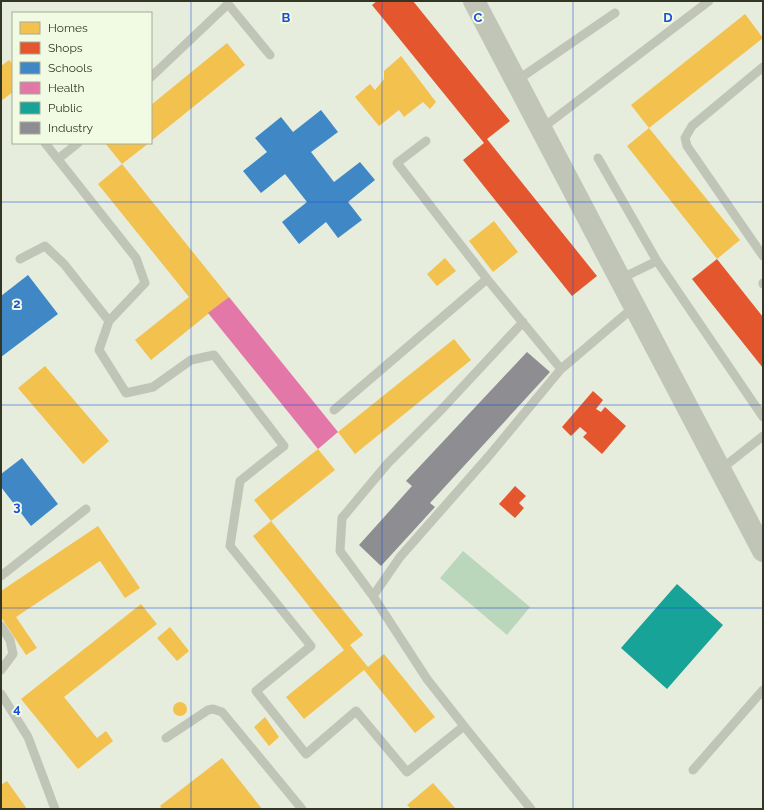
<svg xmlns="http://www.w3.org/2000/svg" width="764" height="810" font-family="Raleway,sans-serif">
  <rect width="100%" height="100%" fill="#e7eddd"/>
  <path fill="#bad6bb" d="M463 551 530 607 507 635 440 578Z"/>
  <path fill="#f2c14e" d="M745 14 763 38 649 128 631 105Z
    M227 43 245 65 151 141V105Z
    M401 56 436 102 430 109 423 102 404 117 399 110 379 126 355 97 370 84 375 90 384 79V71Z
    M9 60 13 65V92L1 101V66Z
    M649 128 740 240 717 259 627 146Z
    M105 143H149L122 164Z
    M122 164 229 297 151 360 135 340 189 297 98 184Z
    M494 221 518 252 493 272 469 241Z
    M445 258 456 271 437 286 427 274Z
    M454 339 471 360 355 454 338 432Z
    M45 366 109 441 83 464 18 388Z
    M318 449 335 470 271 521 254 500Z
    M271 521 363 635 350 645 368 667 384 654 435 717 415 733 364 670 304 719 286 697 344 650 253 536Z
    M98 526 140 588 125 598 100 561 16 617 37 648 26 655 1 617V591Z
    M141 604 157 624 64 697 97 738 106 731 113 741 78 769 21 699Z
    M170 627 189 651 177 661 157 638Z
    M173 709a7 7 0 1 1 14 0a7 7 0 1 1-14 0Z
    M265 717 279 737 269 746 254 727Z
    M222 758 262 809H162L160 806Z
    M7 781 27 809H1V785Z
    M433 783 456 809H411L407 805Z"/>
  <path fill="#e4572e" d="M377 1H413L510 121 487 139 597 276 572 296 463 160 484 143 372 5Z
    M717 259 763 317V368L692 279Z
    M593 391 603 400 596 409 601 412 605 407 626 426 602 454 583 437 587 433 580 427 571 436 562 427Z
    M515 486 526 496 519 503 524 508 515 518 499 504Z"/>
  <path fill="#3f88c5" d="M321 110 338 132 311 152 334 182 360 162 375 180 348 202 362 220 338 238 326 222 299 244 282 222 307 202 285 174 261 193 243 171 267 152 255 138 281 117 293 132Z
    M28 275 58 314 1 357V296Z
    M22 458 58 504 31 526 1 487V474Z"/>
  <path fill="#e377a8" d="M229 297 338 432 318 449 208 313Z"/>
  <path fill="#17a398" d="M677 584 723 625 667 689 621 648Z"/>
  <path fill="#8d8d92" d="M527 352 550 372 430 503 435 507 381 566 359 545 412 486 406 481Z"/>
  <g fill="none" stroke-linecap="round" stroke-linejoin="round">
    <path stroke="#c0c5b7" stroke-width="9" d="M228 4 270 55
      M763 67 692 126 685 138 687 146 763 256
      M151 77 228 4V1
      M516 81 615 13
      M541 129 709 1
      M426 141 397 163 487 279 561 369 634 307
      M45 143 136 258 145 283 109 321 99 350 126 393 153 387 191 360 214 355 284 446 240 481 230 546 311 646 256 691 306 754 356 711 407 772 464 726 531 809
      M598 158 657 261 763 417
      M58 159 78 143
      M20 259 45 246 64 264 109 321
      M620 279 657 261
      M763 283V284
      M334 410 487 279
      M720 470 763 436
      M1 576 86 509
      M373 596 340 551 342 518 388 463 442 409 523 322
      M1 626 10 640 13 654 1 670
      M1 694 28 737 55 809
      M464 726 427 679 373 596 400 557 488 457 561 369
      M166 738 208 710 213 709 222 712 302 809
      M693 770 763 690"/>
    <path stroke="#c0c5b7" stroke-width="22" d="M474 1 763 551"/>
  </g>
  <path fill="none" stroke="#1d4ed8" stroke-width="1" stroke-opacity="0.55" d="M191 1V809M382 1V809M573 1V809M1 202H763M1 405H763M1 608H763"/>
  <g font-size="13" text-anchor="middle" font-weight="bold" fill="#1d4ed8" stroke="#f1fbe4" stroke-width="4" stroke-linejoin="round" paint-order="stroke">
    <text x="286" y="22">B</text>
    <text x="478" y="22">C</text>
    <text x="668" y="22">D</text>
    <text x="17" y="308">2</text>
    <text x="17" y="511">3</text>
    <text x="17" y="713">4</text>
  </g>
  <rect width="764" height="810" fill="none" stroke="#333625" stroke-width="4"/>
  <rect x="12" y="12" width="140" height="132" fill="#f1fbe4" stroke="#a5ac98"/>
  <rect x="20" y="22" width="20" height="12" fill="#f2c14e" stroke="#a5ac98"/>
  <text x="48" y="32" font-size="12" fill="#333625">Homes</text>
  <rect x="20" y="42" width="20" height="12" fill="#e4572e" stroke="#a5ac98"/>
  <text x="48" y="52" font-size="12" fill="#333625">Shops</text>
  <rect x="20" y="62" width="20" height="12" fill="#3f88c5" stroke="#a5ac98"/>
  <text x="48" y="72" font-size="12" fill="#333625">Schools</text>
  <rect x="20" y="82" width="20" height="12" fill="#e377a8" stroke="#a5ac98"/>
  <text x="48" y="92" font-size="12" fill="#333625">Health</text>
  <rect x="20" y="102" width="20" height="12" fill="#17a398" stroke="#a5ac98"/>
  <text x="48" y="112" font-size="12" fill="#333625">Public</text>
  <rect x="20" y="122" width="20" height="12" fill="#8d8d92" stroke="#a5ac98"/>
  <text x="48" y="132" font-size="12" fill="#333625">Industry</text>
</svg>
